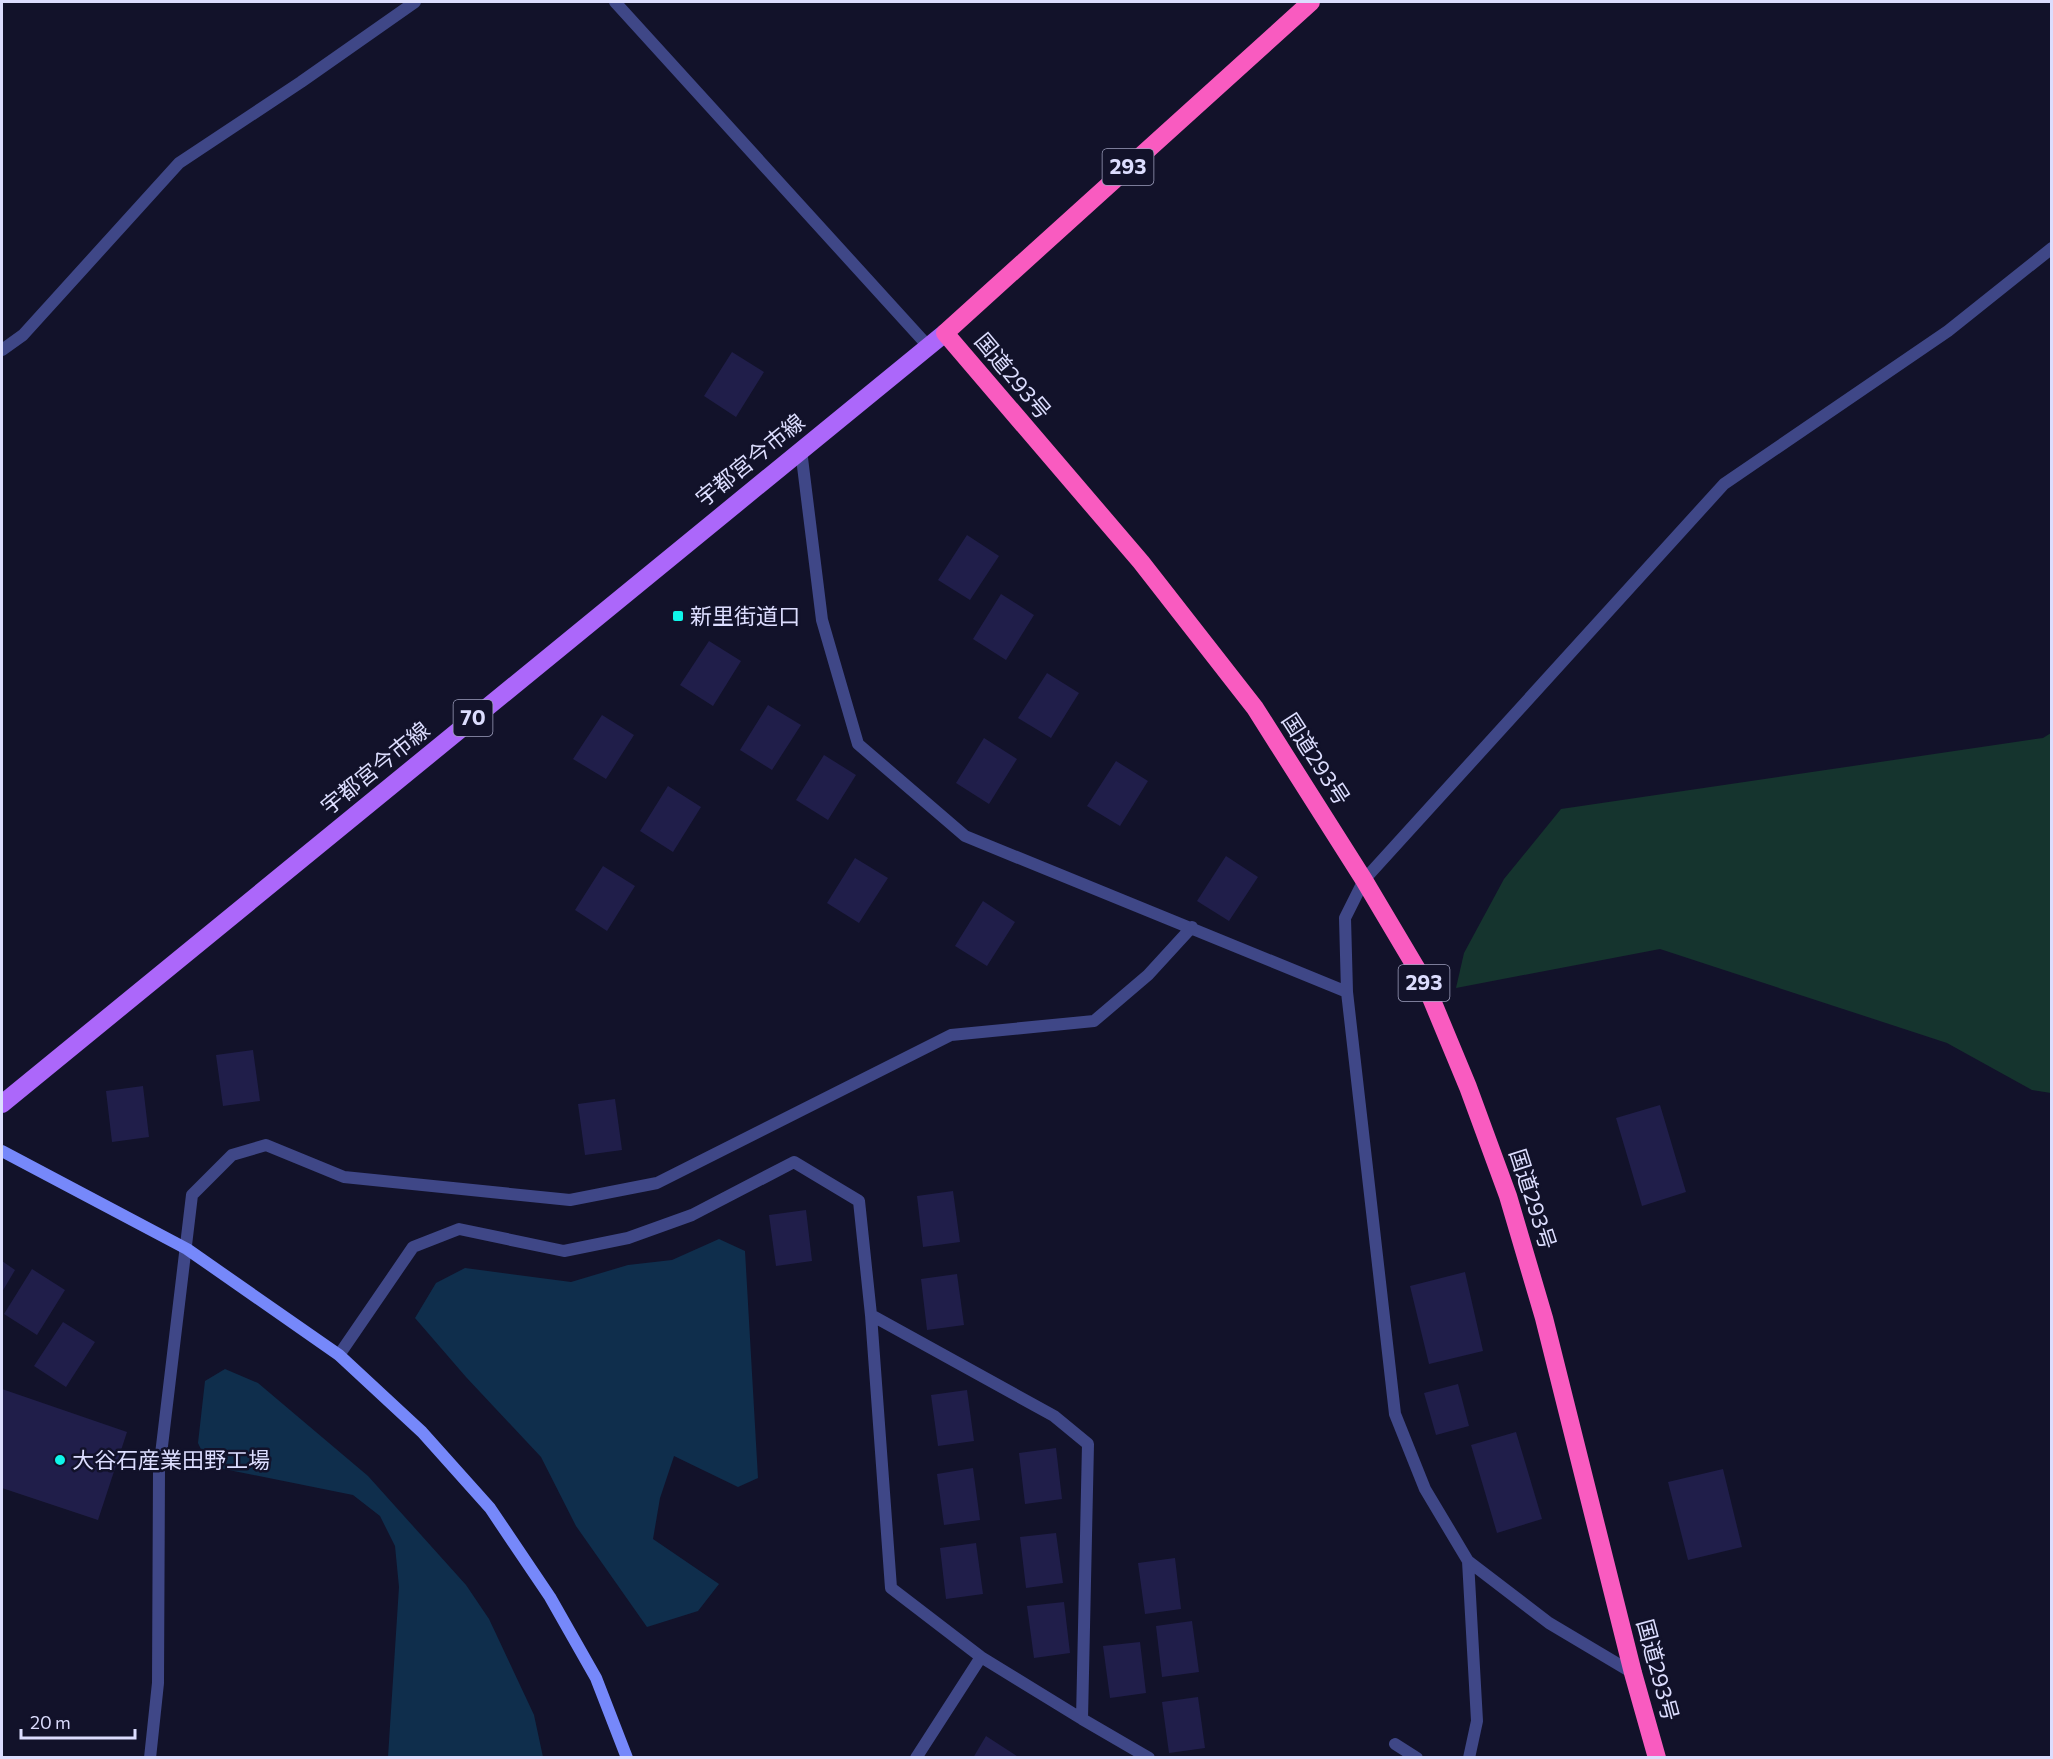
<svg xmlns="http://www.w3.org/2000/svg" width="2053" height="1759" font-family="Commissioner,'Noto Sans JP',sans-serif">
  <rect width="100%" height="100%" fill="#12122a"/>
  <path fill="#15342e" d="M2051 733V1093L2032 1090 1947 1043 1660 949 1456 988 1464 953 1504 879 1561 809 2043 738Z"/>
  <path fill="#0f2e4c" d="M719 1239 745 1251 758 1478 738 1487 674 1456 660 1498 653 1539 719 1584 698 1611 647 1627 576 1526 541 1457 466 1377 415 1318 436 1283 465 1268 571 1282 628 1265 672 1260Z
    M225 1369 258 1383 368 1476 466 1585 489 1619 534 1715 543 1757H388L399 1587 395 1546 380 1516 353 1495 209 1466 198 1443 205 1381Z"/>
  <path fill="#201e4a" d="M732 352 764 372 736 417 704 396Z
    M967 535 999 556 970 600 938 580Z
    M1001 594 1034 615 1006 660 973 639Z
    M709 641 741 661 713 706 680 685Z
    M1047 673 1079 693 1051 738 1018 718Z
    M768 705 801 725 772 770 740 750Z
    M602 715 634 735 606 779 573 759Z
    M984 738 1017 759 989 804 956 783Z
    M824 755 856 775 828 820 796 800Z
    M1116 761 1148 781 1120 826 1087 806Z
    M668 786 701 807 673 852 640 831Z
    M1226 856 1258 877 1229 921 1197 901Z
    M855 858 888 878 859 923 827 903Z
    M603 866 635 886 607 931 575 910Z
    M983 901 1015 922 987 966 955 946Z
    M253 1050 260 1101 223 1106 216 1055Z
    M143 1086 149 1137 112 1142 106 1091Z
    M615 1099 622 1150 585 1155 578 1104Z
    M1660 1105 1686 1192 1642 1206 1616 1118Z
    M953 1191 960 1242 923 1247 917 1196Z
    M806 1210 812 1261 776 1266 769 1215Z
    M2 1261 15 1270 2 1292Z
    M32 1269 65 1290 37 1335 4 1314Z
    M1465 1272 1483 1351 1429 1364 1410 1286Z
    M957 1274 964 1325 927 1330 921 1279Z
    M63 1322 95 1342 66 1387 34 1366Z
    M1458 1384 1469 1426 1436 1435 1424 1393Z
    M2 1389 127 1432 98 1520 2 1488Z
    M967 1390 974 1441 938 1446 931 1395Z
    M1516 1432 1542 1519 1497 1533 1471 1445Z
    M1056 1448 1062 1499 1025 1504 1019 1453Z
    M973 1468 980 1520 944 1525 937 1474Z
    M1723 1469 1742 1547 1688 1560 1668 1482Z
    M1056 1533 1063 1583 1026 1588 1020 1537Z
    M976 1543 983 1594 946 1599 940 1548Z
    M1175 1558 1181 1609 1145 1614 1138 1563Z
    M1064 1602 1070 1653 1034 1658 1027 1606Z
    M1192 1621 1199 1672 1162 1677 1156 1626Z
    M1140 1642 1146 1693 1110 1698 1103 1646Z
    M1198 1697 1205 1748 1169 1753 1162 1702Z
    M986 1736 1020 1758H973Z"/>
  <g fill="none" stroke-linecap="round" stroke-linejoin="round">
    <path stroke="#3f4787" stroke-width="12" d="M615 2 928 346
      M2 350 23 335 179 163 301 82 415 2
      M801 450 822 620 858 744 965 836 1347 992
      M871 1315 1054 1416 1088 1444 1082 1719
      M339 1355 413 1247 459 1229 564 1251 628 1238 692 1215 794 1162 859 1201 871 1315 891 1588 981 1657 916 1758
      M1468 1561 1477 1721 1469 1758
      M981 1657 1082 1719 1149 1758
      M1633 1673 1549 1623 1468 1561 1425 1489 1395 1414 1347 992 1345 918 1364 880 1724 484 1948 331 2052 248
      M1395 1744 1417 1758
      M150 1758 158 1683 159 1471 192 1195 232 1155 266 1145 344 1177 570 1200 657 1183 951 1035 1094 1021 1148 975 1192 927"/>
    <path stroke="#7688fa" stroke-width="12" d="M2 1151 187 1249 339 1355 422 1432 490 1508 550 1597 596 1678 627 1758"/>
    <path stroke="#ac67fa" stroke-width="18" d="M2 1104 945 333"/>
    <path stroke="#f95bc0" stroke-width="18" d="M1311 2 945 333 1141 562 1255 708 1364 880 1424 981 1468 1087 1508 1196 1544 1318 1633 1673 1657 1758"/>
  </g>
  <g fill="#0ff6e9" stroke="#12122a" stroke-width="2">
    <rect x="672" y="610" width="12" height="12" rx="3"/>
    <circle cx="60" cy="1460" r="6"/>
  </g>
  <g text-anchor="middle" stroke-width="5" stroke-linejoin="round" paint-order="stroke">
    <g fill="#12122a" stroke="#9fa0be" stroke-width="1.5">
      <rect x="1102.5" y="149" width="51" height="36" rx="4.5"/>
      <rect x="453.5" y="700" width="39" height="36" rx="4.5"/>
      <rect x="1398.5" y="965" width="51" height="36" rx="4.5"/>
    </g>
    <g font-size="21" font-weight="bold" fill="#dcddfe">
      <text x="1128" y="174">293</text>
      <text x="473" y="725">70</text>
      <text x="1424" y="990">293</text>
    </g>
    <g font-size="22" fill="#dcddfe" stroke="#12122a">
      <text transform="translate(1013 376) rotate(50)" y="8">国道293号</text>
      <text transform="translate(750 460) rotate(-39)" y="8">宇都宮今市線</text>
      <text transform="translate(1316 759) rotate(57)" y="8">国道293号</text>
      <text transform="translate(375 768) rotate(-39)" y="8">宇都宮今市線</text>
      <text transform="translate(1533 1199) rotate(72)" y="8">国道293号</text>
      <text transform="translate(1658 1670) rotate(75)" y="8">国道293号</text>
    </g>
    <g font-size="22" fill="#dcddfe" stroke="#12122a" text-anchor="start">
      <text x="690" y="624">新里街道口</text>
      <text x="72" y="1468">大谷石産業田野工場</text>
    </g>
  </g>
  <rect width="2053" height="1759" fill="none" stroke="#dcddfe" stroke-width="6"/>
  <path d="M21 1729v9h114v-9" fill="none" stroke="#dcddfe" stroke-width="3"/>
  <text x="30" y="1729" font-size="18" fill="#dcddfe" stroke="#12122a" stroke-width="4.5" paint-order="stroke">20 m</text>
</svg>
